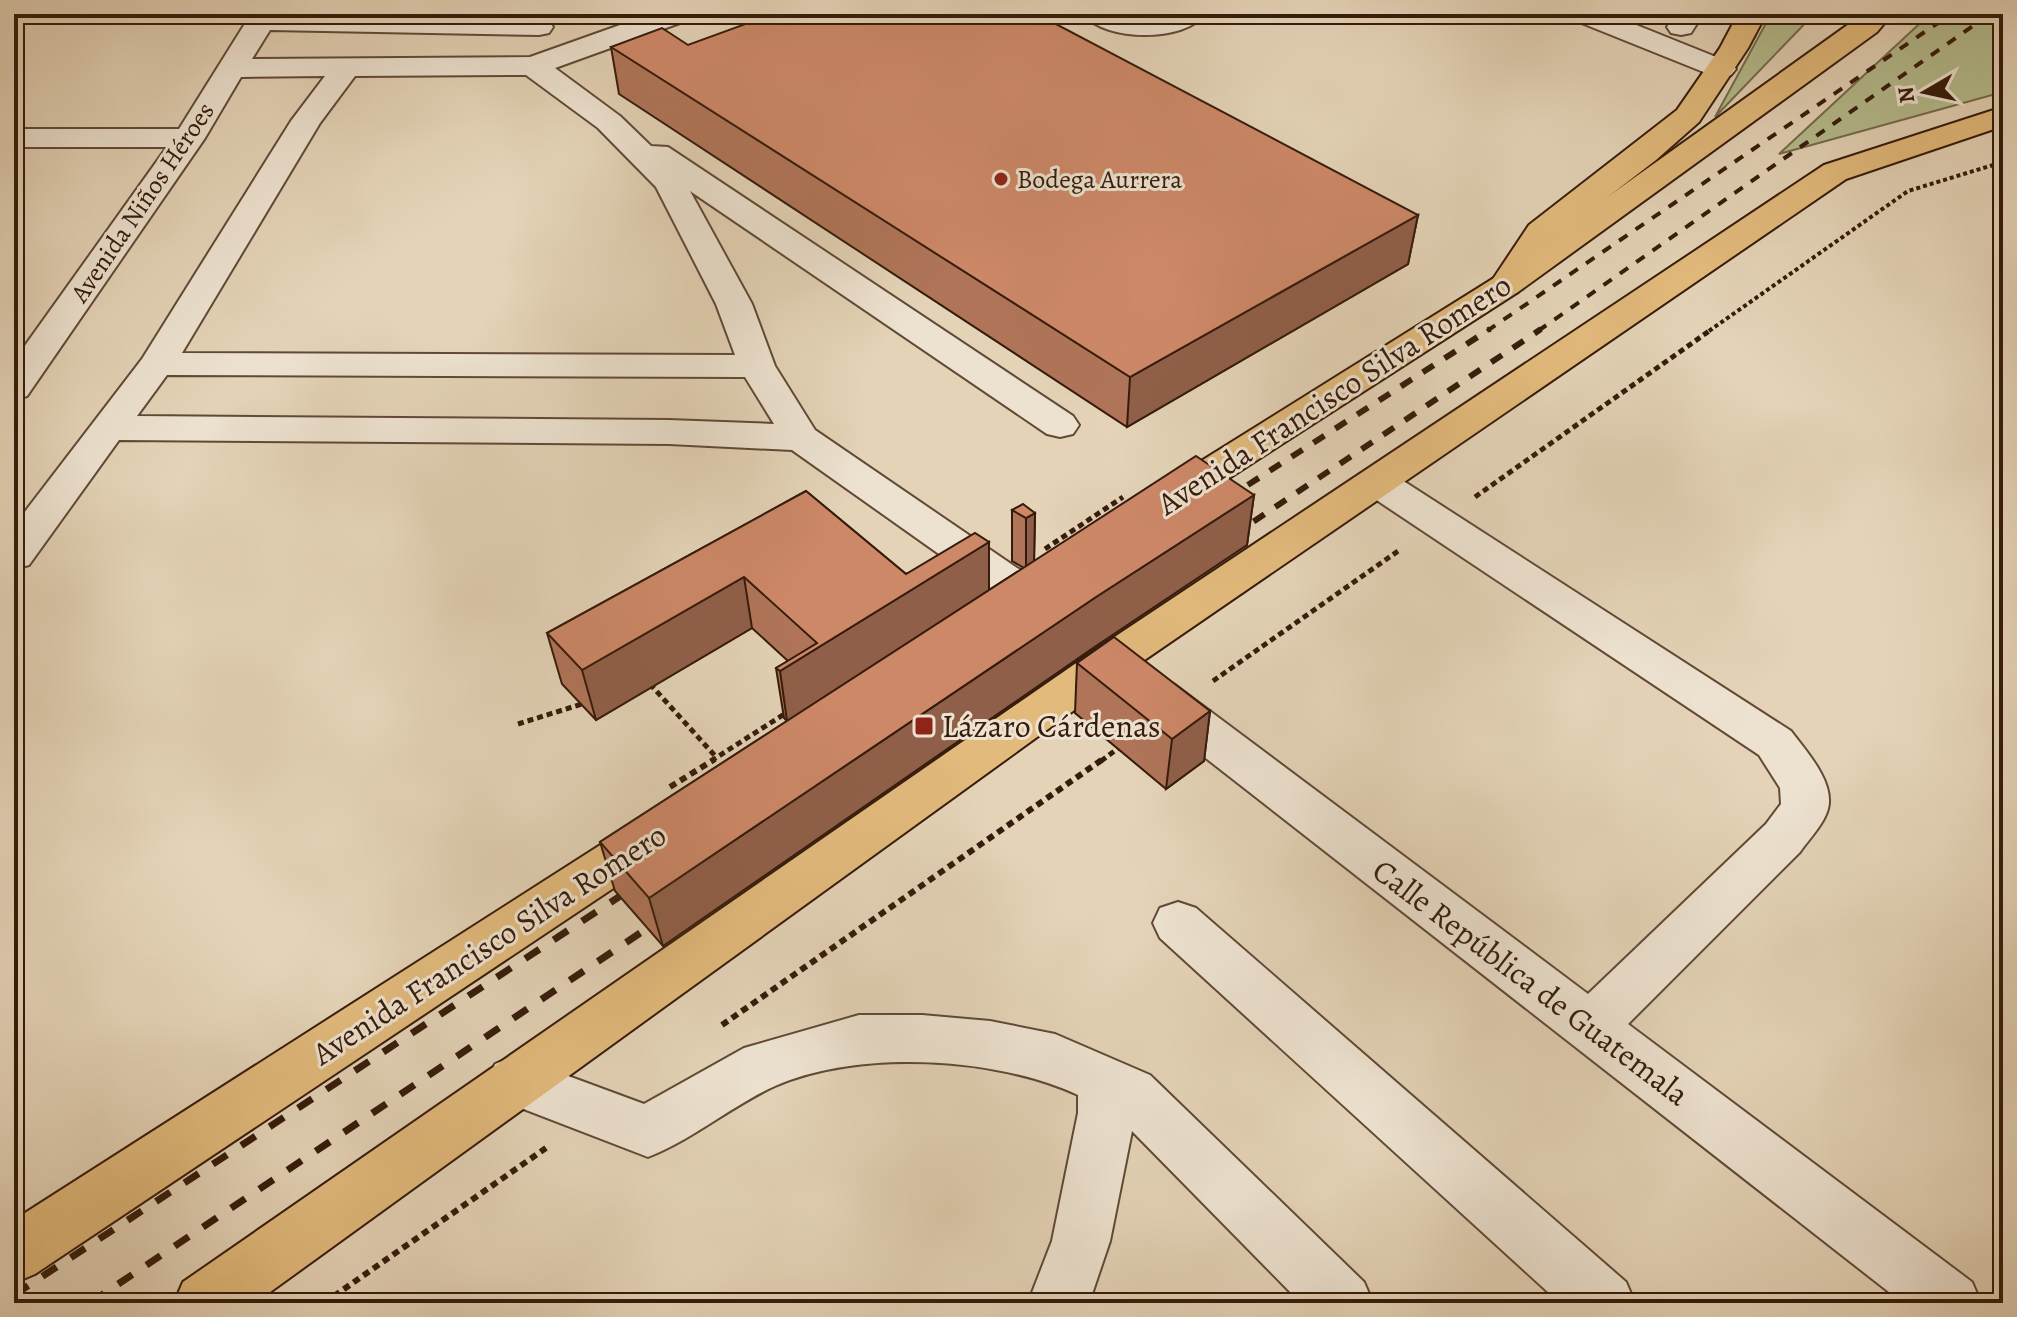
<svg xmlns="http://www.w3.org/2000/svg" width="2017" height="1317" font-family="Alegreya,serif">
  <rect width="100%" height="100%" fill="#e4d3b7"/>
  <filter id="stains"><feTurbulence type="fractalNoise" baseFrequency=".0025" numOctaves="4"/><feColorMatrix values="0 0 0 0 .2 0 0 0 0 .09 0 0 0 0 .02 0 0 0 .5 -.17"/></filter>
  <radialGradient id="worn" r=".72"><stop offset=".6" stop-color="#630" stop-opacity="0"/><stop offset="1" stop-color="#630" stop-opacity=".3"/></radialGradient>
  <path fill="#b5bc8e" stroke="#756c4c" stroke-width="2" d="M1771 14H1814L1715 117Z
    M1930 14H2003V92L1779 154Z"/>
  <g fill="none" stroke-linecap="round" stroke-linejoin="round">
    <defs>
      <path id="minor" d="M251 14 539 19 549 21 553 27 549 33 539 35 270 30 252 59 530 57 651 14H692L688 20 555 68 620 116 651 146 668 147 1073 416 1079 425 1073 434 1060 437 1047 434 690 191 752 304 775 366 815 430 1017 568 1043 580 1049 591 1043 602 1028 606 987 588 792 450 669 444 119 440 29 565 14 569V526L142 359 291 121 325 76 241 77 205 138 27 396 14 400V361L167 147H14V129H179ZM526 75 598 128 656 187 716 304 735 355 182 353 320 123 355 76ZM167 375 745 377 774 424 669 420 137 416Z
        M1084 14H1121L1144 19 1167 14H1205C1186 42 1104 42 1084 14Z
        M1570 14H1609L1731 63 1736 69 1731 75 1721 78 1711 75 1574 20Z
        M1675 14H1703L1691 33 1681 35 1671 33 1667 27Z
        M1377 469 1391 473 1791 731C1806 751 1835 782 1828 809 1824 824 1809 839 1800 852L1628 1024 1972 1282 1981 1303H1903L1143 709 1137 697 1143 685 1159 680 1175 685 1588 994 1766 824 1781 804 1780 788 1759 755 1363 491 1357 482 1363 473Z
        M1178 902 1196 908 1626 1282 1635 1303H1560L1160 938 1153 923 1160 908Z
        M859 1015H922L990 1021 1055 1034 1150 1075 1364 1282 1373 1303H1301L1132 1131 1110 1241 1089 1303H1028L1052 1241 1078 1113V1095C997 1057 858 1049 775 1086 731 1106 694 1139 648 1157L495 1098 487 1081 495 1064 514 1056 644 1104 744 1048Z"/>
      <path id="major" d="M1863 14H1892L1877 32 1518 292 1178 511 1164 515 1150 511 1144 502 1150 493 1494 278Z
        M2003 107V126L1846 179 1127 672 255 1303H174L183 1282 1095 650 1824 165Z
        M658 814 675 819 682 833 675 847 35 1274 14 1283V1220L641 819Z"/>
      <path id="highway" d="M1738 14H1766L1748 48 1699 122 1656 160 1553 239 1518 292 1506 295 1494 292 1489 285 1529 225 1677 110 1720 48Z"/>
    </defs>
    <use href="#minor" stroke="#614936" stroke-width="4"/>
    <use href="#major" stroke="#351b0b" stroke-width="4"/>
    <use href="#highway" stroke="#351b0b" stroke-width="4"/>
    <path stroke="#351b0b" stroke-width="4" stroke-dasharray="4 3" stroke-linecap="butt" d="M1709 331 1908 191 2003 162"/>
    <path stroke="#351b0b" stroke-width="5" stroke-dasharray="6 4" stroke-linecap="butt" d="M1475 497 1712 329
      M1045 549 1123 497
      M1213 681 1401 549
      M650 684 717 758
      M518 724 585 703
      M711 761 786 713
      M1101 761 1120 747"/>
    <path stroke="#351b0b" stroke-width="6" stroke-dasharray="7 5" stroke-linecap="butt" d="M670 787 715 759
      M722 1025 1103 759
      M324 1303 546 1148"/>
    <use href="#minor" fill="#ede2d0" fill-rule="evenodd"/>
    <use href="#major" fill="#e2ba7c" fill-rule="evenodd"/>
    <use href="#highway" fill="#e2ba7c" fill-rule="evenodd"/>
    <path stroke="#351b0b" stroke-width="4" stroke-dasharray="10 10" stroke-linecap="butt" d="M1487 331 1951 14
      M1538 331 1990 14"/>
    <path stroke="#351b0b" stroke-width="6" stroke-dasharray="13 13" stroke-linecap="butt" d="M1226 499 1490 329
      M1232 536 1541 329"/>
    <path stroke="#351b0b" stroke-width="7" stroke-dasharray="17 17" stroke-linecap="butt" d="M14 1295 637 885
      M90 1303 664 917"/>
  </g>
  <path fill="#b07559" stroke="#351b0b" stroke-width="2" d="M688 45 1418 215 1408 264 1127 427 619 94 611 47Z
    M806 491 906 574 989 542V590L1024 568 1012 561V510L1035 513 1034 561 1254 495 1247 545 1093 648 663 946 615 891 600 842 787 721 784 718 776 668 788 661 752 628 596 720 562 684 547 633Z
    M1077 663 1210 711 1204 761 1166 789 1075 713Z"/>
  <path fill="#905f49" stroke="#351b0b" stroke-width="2" d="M1418 215 1408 264 1127 427 1130 377Z
    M1254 495 1247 545 1093 648 663 946 649 898 1096 597Z
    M1035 513 1034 564 1026 569V518Z
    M989 542V592L787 721 780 671Z
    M744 577 752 628 596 720 582 670Z
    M1210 711 1204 761 1166 789 1172 739Z"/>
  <path fill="#cd8868" stroke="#351b0b" stroke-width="2" d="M773 14H1037L1418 215 1130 377 611 47 662 28 688 45Z
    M1196 456 1254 495 1096 597 649 898 600 842Z
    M806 491 906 574 975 533 989 542 780 671 776 668 817 643 744 577 582 670 547 633Z
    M1023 504 1035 513 1026 518 1012 510Z
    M1114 637 1210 711 1172 739 1077 663Z"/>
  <g fill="#8f2418" stroke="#ede2d0" stroke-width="3">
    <circle cx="1001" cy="179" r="8"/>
    <rect x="914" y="716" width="20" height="20" rx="4"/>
  </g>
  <g text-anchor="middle" stroke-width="6" stroke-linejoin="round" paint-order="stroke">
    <g font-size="26" fill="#351b0b" stroke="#ede2d0" text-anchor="start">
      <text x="1017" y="188">Bodega Aurrera</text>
    </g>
    <g font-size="26" fill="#351b0b" stroke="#ede2d0">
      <text transform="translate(142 202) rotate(-56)" y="9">Avenida Niños Héroes</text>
    </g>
    <g font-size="32" fill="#351b0b" stroke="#ede2d0">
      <text transform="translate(1334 394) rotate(-33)" y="11">Avenida Francisco Silva Romero</text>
      <text transform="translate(489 944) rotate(-33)" y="11">Avenida Francisco Silva Romero</text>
      <text transform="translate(1531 982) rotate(37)" y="11">Calle República de Guatemala</text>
    </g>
    <g font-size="32" fill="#351b0b" stroke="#ede2d0" text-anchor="start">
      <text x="942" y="737">Lázaro Cárdenas</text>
    </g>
  </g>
  <rect width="2017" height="1317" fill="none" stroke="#e4d3b7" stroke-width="48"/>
  <rect x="16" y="16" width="1985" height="1285" fill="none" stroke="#351b0b" stroke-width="4"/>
  <rect x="24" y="24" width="1969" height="1269" fill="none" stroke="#351b0b" stroke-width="2"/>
  <g transform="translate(1925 92) rotate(261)" stroke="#ede2d0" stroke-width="6" paint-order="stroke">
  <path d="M0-6L14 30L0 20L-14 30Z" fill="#351b0b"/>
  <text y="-12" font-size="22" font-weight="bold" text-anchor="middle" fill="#351b0b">N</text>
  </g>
  <rect width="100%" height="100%" filter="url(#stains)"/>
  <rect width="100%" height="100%" fill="url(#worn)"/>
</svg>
